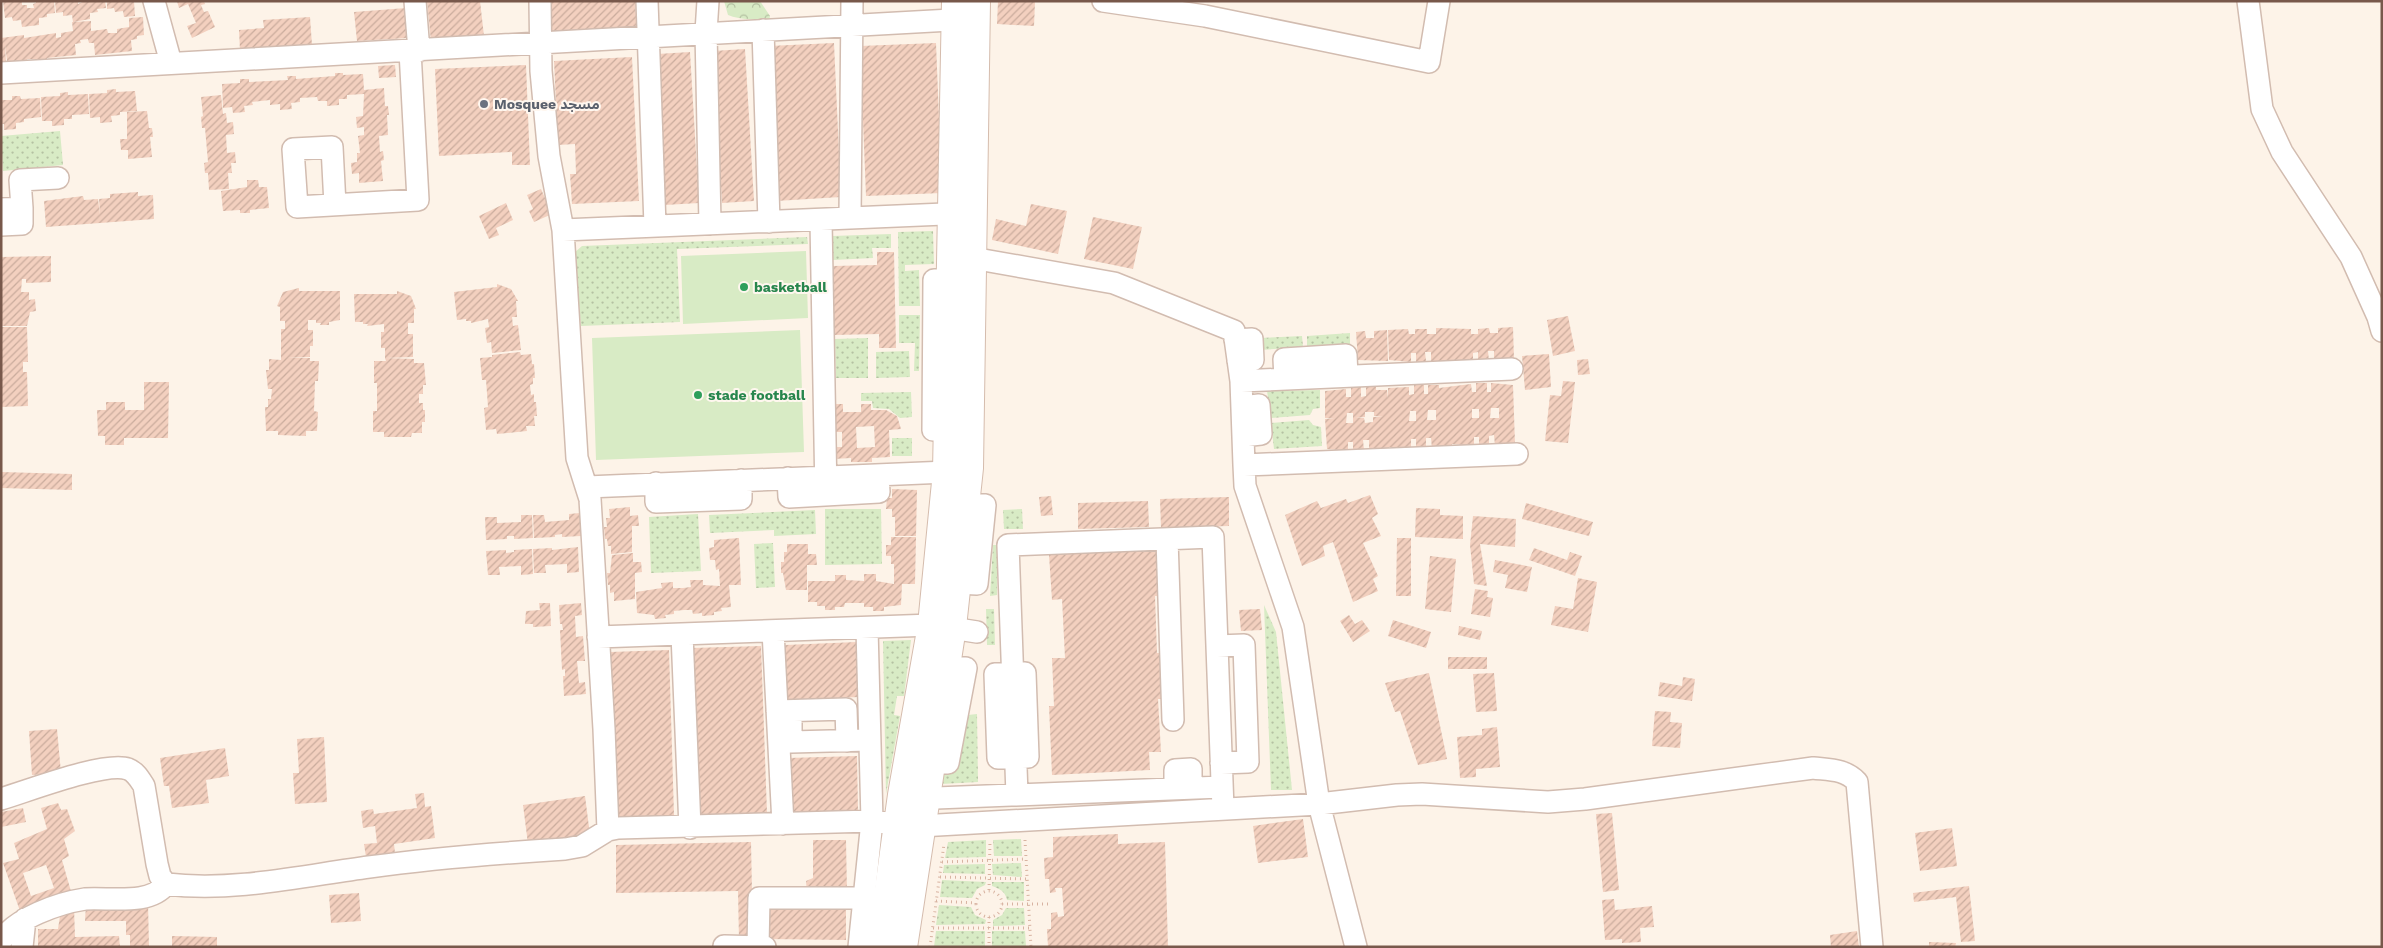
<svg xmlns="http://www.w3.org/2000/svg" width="2383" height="948" font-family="'Work Sans','Noto Sans Arabic',sans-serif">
  <defs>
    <pattern id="forest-crowns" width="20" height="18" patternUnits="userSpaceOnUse" patternTransform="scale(1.25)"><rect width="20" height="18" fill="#d8ebc5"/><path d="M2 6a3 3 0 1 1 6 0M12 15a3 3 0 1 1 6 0" fill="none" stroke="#b4c1a2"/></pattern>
    <pattern id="garden-dots" width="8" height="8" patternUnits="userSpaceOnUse" patternTransform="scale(1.25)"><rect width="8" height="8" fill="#d8ebc5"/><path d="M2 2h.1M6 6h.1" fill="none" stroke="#b4c1a2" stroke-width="1.8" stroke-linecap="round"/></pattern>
    <pattern id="building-hatch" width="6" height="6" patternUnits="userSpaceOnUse" patternTransform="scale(1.25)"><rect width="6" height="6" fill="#f3d0bf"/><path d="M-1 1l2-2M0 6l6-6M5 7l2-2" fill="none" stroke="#caac9d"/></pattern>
  </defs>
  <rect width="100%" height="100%" fill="#fdf3e8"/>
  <path fill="#d8ebc5" d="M806 251 808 318 683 324 681 256Z
    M800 330 804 452 596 460 592 338Z"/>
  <path fill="url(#forest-crowns)" d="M724 1H760L770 16 769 21C754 18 743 21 728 15Z"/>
  <path fill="url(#garden-dots)" d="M60 131 63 165 3 171 1 136Z
    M933 231 934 264 905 265V271L919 270 920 306H899L898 232Z
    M891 234V248H872L873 258 833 260 832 236Z
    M807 237 808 244 677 249 680 322 581 326 574 253 582 246Z
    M899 315H920L919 371H914L915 343H899Z
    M1350 333V345L1307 347V336Z
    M1302 336 1303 347 1260 350 1259 338Z
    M868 338V378H836L835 339Z
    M909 351 910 377 876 378V352Z
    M1320 390V408L1313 409 1310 415 1271 418 1267 391Z
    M911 392 912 417 900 418 889 409 873 408 872 401H861V393Z
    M1309 420 1313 425 1321 427 1322 446 1274 449 1271 423Z
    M892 438H912V456H892Z
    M825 509H881L882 564 825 565Z
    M1022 509 1023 529H1004L1003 510Z
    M815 510 816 534 774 536V530L710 533 709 515Z
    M698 514 701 571 651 573 649 517Z
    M773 543 775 587 756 588 754 544Z
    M993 545H997V595L990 596Z
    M1264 605 1276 632 1292 790H1271Z
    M986 609H994L995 645H987Z
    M911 640 904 696H897L894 715 900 716 886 794 883 641Z
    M977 714 978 782 941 784 943 772 956 771 968 715Z
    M1021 839 1022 856H994L993 840Z
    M986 840V857L945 858 948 842Z
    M1021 863 1022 877 993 875 992 864Z
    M985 864V874L943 873 944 865Z
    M942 880 986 882 985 885 977 889 972 898 940 897Z
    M992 882H1024V901L1007 900C1005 891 1000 889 992 886Z
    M939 905 971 907 975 915 986 920 985 924 936 925Z
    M1006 908H1024L1025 925 993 926V920L1002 915Z
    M936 931H985V947H934Z
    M992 931H1025L1026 947H992Z"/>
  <path fill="url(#building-hatch)" fill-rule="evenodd" d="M3 1H22V5H27V8H34L33 4 36 3V1H54L55 13 47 14V17L39 18V25L22 27 21 20 13 21 12 17 5 18Z
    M55 1H78V4L85 1H105L106 8 97 9 98 12 90 13V19L73 22 72 15 63 16V12L56 13Z
    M107 1H134L135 16 124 17 123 11 115 12 114 8 107 9Z
    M177 1H204L205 4 201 5 204 12 208 11 215 27 192 38 187 26 196 23 188 4 179 8Z
    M427 1H480L484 36 431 42Z
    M550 1H635L637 30 552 34Z
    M998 1 1035 2 1034 26 997 24Z
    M406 8 408 38 357 41 354 12Z
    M143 17 144 35 137 36V39L131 40 132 51 95 55 94 43H89L88 39 80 40 81 43 75 44 76 55 47 58V61L36 62 35 59H27L28 62 15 63V61H7L5 45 6 61H1V38L24 35V38L56 33V38L61 37V33L73 31 72 22 91 21V31L107 29 108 33H117V29L129 27V18Z
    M310 17 312 45 240 51 239 30 264 28 263 20Z
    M834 43 841 197 776 201 769 46Z
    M936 43 942 193 866 196 860 46Z
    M745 49 754 201 722 203 713 51Z
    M690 52 699 203 665 205 657 54Z
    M632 57 639 201 572 204 570 174H576L575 144 558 145 554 61Z
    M395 65 396 77 379 78 378 66Z
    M526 65 530 165H512V152L439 156 435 69Z
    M335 73H343V75L363 74 364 90 384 88 385 106H388L389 115H387L388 135 379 136 380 152 383 151 384 160 381 161 383 181 359 183V173L352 174 351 163 357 162V153H360L358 136 364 135V127L357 128 356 117 363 116 364 94 347 95V99H339V105L327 106V101H318L317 97 300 98V102L291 103 292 109 280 110V104L270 105V100L252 102 253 105 244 106 245 112 233 113 232 107 223 108 222 84 240 83V79H249V82L288 80 287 76H296V79L335 76Z
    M116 89V92L135 91 137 111 120 112V115L111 116 112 122 100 123V117L90 118 89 94 107 93V90Z
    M68 92V95L88 94 89 114 72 115V119H64V125L52 126V121H42L41 97 60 96V93Z
    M221 95 223 114 226 113 227 123 233 122 234 134 226 135 227 153 235 152 236 163H231L232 173H228L229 189 209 190 208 173H205L204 163 208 162 205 128H202L201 117 203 116 201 97Z
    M12 96H20L21 99 40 98 41 117 24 119V122L16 123V129L4 130V124H1V100H12Z
    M147 111 149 128H152L153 137H150L152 157 128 159V150H121L120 139H127V112Z
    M247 180H258L259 187H267L269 208 250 210V213H240V210L223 211 221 191 247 187Z
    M541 189 552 214 534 222 529 211 533 209 527 195Z
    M138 192V196L153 195 154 219 46 227 44 201 83 196 84 200 98 199 100 215 99 199 110 198V194Z
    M506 203 513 220 496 228 499 235 489 239 479 216Z
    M1031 204 1067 211 1058 254 992 240 996 219 1026 226Z
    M1093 217 1142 227 1133 269 1084 259Z
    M877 252H894L896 348H879V334L834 335 833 266 877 265Z
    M51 256V282L26 283V279H22L21 292H29V300L35 299 36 311 30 312 27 326H1V257Z
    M497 284 511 289 518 301H516L517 317H512L513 326 518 325 521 350 492 353 491 342 487 343 485 328 489 327 488 319 471 323V321H466V319L457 320 454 292 497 287Z
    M299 288V291H340V320L329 322V325H320L321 323H316V320H308V330H313V346H310V357H287L310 358V361H319L318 381H315L314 411 318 412 317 431H306V436L278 435V431H266L265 407H268V399H271L272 389H268L266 370H269V359L281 360V329H285V321H280V307L277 306 283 292Z
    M397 291 411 296 416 309H414V323H408V334H413V357L385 358V348H381V332H384V324L367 326 368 324H363V322H355L354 294H397Z
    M1568 316 1575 351 1553 356 1547 320Z
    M1 327H27L28 362H23V372H27L28 406 1 407Z
    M1513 327 1514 359 1494 362V351H1488L1489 361H1478V352L1473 353V361L1452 360 1431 363V352H1425L1426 361 1416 362V353H1411V362L1389 360 1388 330 1408 329 1409 334H1415V329H1427V334H1436V328L1471 329V334H1478V329L1489 328 1490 333H1498V328Z
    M1387 330 1388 361 1358 360 1356 332 1365 331 1366 338H1374V331Z
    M520 352 521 355 531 354 532 364H534L535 378H533V384L530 385 531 395 534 394V402H536L537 416H534L535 426H526L527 431 497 434 496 429 486 430 484 408 488 407 486 380H482L480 358 492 357V355Z
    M1549 354 1551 387 1525 390 1522 356Z
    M385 358 414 359V363H424L426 385H423V394H419V403H423V410H425V422H422V433H412L411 437H384V432H373V411H377V383H374V361H386Z
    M1588 359 1590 374 1578 375 1577 360Z
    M1563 381 1575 382 1568 443 1545 441 1550 395 1561 396Z
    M144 382H169L168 438H124V445H105V436H98L97 410H106V402H125V410H144Z
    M1476 383H1487V392H1491V383L1513 385 1515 444 1495 446 1494 435 1489 436V445L1479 446V437H1474V446L1452 444V446L1432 449 1431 438H1426V448H1416V439H1411V448L1389 447V449L1369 452V440H1363L1364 450H1353V442H1348V451L1327 449 1325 419 1334 418H1325V391L1346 389V397H1351V387H1361V397L1366 396V387H1376V390H1387L1388 398V388L1409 387V395L1414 394V385H1424V394H1428V385H1439V388L1471 384 1472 392H1476ZM1491 408H1499V418H1490ZM1472 409H1479V418H1472ZM1428 410H1436V420H1427ZM1410 411H1416V421H1409ZM1365 412H1374V416L1383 417H1373V422L1365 423 1364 418H1356L1365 417ZM1347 413H1353V423H1346Z
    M833 404H843V412H861V404H871V410H886L897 416 901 429 889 430 890 457 872 458V462H851V458L833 459 832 447H842V432H834ZM874 426 875 447 857 448 856 427Z
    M1 472 72 474V490L1 488Z
    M892 489 917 490 916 536H895V517H892V509H886L887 498H892Z
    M1370 495 1378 514 1372 518 1381 536 1363 543 1378 576 1373 579 1378 591 1353 602 1333 542 1323 546 1325 556 1302 566 1285 515 1317 501 1321 508 1346 499 1348 503Z
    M1051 496 1053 515 1041 516 1039 497Z
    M1229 497V526L1161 528 1160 499Z
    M1148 501 1149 527 1078 529V503Z
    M1526 503 1593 522 1589 536 1522 519Z
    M630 507V516L638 515 639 526H632V552L611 554V546H608L607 539H605L604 527H607L606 518H610L609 509Z
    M1416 508 1440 509V515L1463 516V539L1415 537Z
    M580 513 581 536 562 537V534L555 535V537L534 538 533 515H544L545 522 569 520V514Z
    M521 515H532L533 538 514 539V536H507V539L486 540 485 517H497V523L521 522Z
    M1473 516 1516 519 1515 547 1480 544 1487 586 1474 584 1470 545Z
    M891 537H916L915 584H902L901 605 884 607V611H873V607H864V603H845L844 607H835V610H825V606H817V602H808V581H835V575H846V580L864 581V574H876V581L894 584V564H891V556H886V545H891Z
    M739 538 741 585H729L731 607 721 608 722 611 714 612V615L702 616V613L693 614 692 610H684L674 611V614L665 615 666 618 655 619 654 615 637 613 636 592 662 588 661 583 673 582V588H683L691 587 690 580H703V585L720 586 719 569 716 570 715 560H710L709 548 714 547V540Z
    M1397 538H1411V596H1396Z
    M787 544H808V554H816L817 565H807V590H786L783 573H781V562H784V552H787Z
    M578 547 579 572 567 573V564L545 565 546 573H534L533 549 552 548V550Z
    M1534 548 1567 560 1570 552 1582 556 1575 576 1529 560Z
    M532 549 533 574 521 575V566L499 567 500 575H488L486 551 506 550V553L514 552V550Z
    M1159 549 1162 596H1155L1157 653H1162L1164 699H1158L1161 752H1149L1150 770 1052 775 1049 706H1054L1052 658H1065L1062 599 1052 600 1049 555Z
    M633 553V562H641L642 572 635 573V599L614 601V592L610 593V585H608L607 573H610L612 555Z
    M1430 556 1456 559 1451 612 1425 609Z
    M1495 560 1532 567 1527 592 1505 588 1508 575 1493 572Z
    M1578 578 1597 582 1588 632 1551 625 1555 606 1573 609Z
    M1475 589 1488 591 1487 597 1493 598 1490 617 1471 614Z
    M539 603H550L551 626 533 627V624H525L526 611 540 610Z
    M581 603 582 615 575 616 576 637 583 636 584 649 585 661H577L579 683 585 682 586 694 564 696 563 676H565V669L562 670 560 630H563L562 624H560L559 605Z
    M1260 609 1262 630 1241 631 1239 610Z
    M1349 615 1355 624 1362 620 1370 631 1353 642 1340 621Z
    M1393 620 1431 632 1426 648 1388 636Z
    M1459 626 1482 631 1480 640 1458 635Z
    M857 642 859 697 787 700 785 645Z
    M761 646 767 813 697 815 692 648Z
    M669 650 674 815 615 818 610 652Z
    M1448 657H1487V669H1448Z
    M1429 673 1447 759 1418 765 1400 711 1395 712 1385 683Z
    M1494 673 1497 711 1476 712 1473 674Z
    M1683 677 1695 679 1692 701 1658 696 1660 682 1682 686Z
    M1655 711 1671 712 1670 722 1682 723 1680 748 1652 746Z
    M1497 727 1500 767 1476 769V777L1460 778 1457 737 1482 735V729Z
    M57 729 61 773 32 775 29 731Z
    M324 737 327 802 295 804 293 773H299L297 739Z
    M225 748 229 776 206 780 209 803 172 808 169 786H164L160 758Z
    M857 756 858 811 789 813 788 758Z
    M424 793 425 807 431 806 435 838 394 844 395 853 366 857 364 844 377 843 375 826 363 828 361 811 373 809 374 814 417 808 415 794Z
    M585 796 590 835 528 844 523 805Z
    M58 803 61 810 67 809 75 831 64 839 69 856 62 860 72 895 20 911 3 863 19 859 14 843 47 829 41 808ZM46 865 54 888 31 896 23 873Z
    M23 808 26 822 1 827V812Z
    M1612 813 1619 890 1603 892 1596 814Z
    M1303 819 1308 857 1258 863 1253 826Z
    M1952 828 1957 866 1920 871 1915 833Z
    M1118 834V844L1165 842 1168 947H1048L1047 929H1051V913L1057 912 1058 917 1064 916 1062 888H1055L1056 892 1050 893 1049 879H1045L1044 858 1053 857V837Z
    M813 840H846L847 893H807L806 881 813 878Z
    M751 842 753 941H739L738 891 616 893V845Z
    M1969 886 1975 941 1961 942 1956 897 1914 902 1913 893Z
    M359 893 361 921 331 923 329 895Z
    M1614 899 1615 910 1652 906 1654 927 1640 928 1641 942 1622 943V939L1605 940 1602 900Z
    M148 903 149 947H130V935H126V921H85L86 904Z
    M765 904 846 905V940L765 939Z
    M74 908 75 937 119 936 120 947H38V929H58L60 916Z
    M1857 931 1859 947H1831L1830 935Z
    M172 936 217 937V947H172Z
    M1929 942 1956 943 1955 947H1929Z"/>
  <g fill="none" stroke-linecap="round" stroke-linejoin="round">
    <defs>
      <path id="street" d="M154 1 171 63
        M415 1 419 51
        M540 1 541 71 546 124 549 156 563 230 577 458 590 499 604 729 608 830
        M647 1 655 226
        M708 1 706 32 710 224
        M1103 1 1205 16 1429 62 1439 1
        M2248 1 2262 109 2282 152 2351 257 2378 317 2382 331
        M763 30 769 222
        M1 73 969 19
        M335 205 332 147 293 149 297 207 418 200 410 51
        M1 209 22 208 20 180 58 178
        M850 217 852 1
        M821 221 826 495
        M1 225 22 224V208
        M563 230 968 213
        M972 258 1114 283 1234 331 1241 381
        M1235 340 1252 339 1253 360 1238 361
        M1512 369 1241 381 1244 465 1517 454
        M1285 379 1284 359 1346 355 1347 376
        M1242 407 1259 405 1261 434 1243 436
        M948 429 933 430 934 280H951
        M1244 465 1245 486 1293 627 1319 804 1356 947
        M788 478 789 497 879 492 878 475
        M656 483V502L741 499V480
        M587 487 947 472 961 470
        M1167 539 1173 720
        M956 583 977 584 985 505H965
        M773 631 783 824
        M682 634 690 828
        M598 637 932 625 977 632
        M1217 646 1244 645 1248 762 1221 763
        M1012 673H1025L1028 757 998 758 995 674Z
        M777 711 846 709 847 741
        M791 716V742L869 740
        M930 763H948L966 668H945
        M1175 789V770L1191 769V788
        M1017 795 1008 545 1213 537 1223 809
        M936 798 1222 787
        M1 799C28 791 105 761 128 769 136 772 140 780 144 786L157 864 160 876 166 884
        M1 941C15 918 59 903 85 899 109 897 150 906 166 884 234 892 302 876 369 867 434 858 500 853 565 849L582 846 608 830 618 828 872 821 920 826 1319 804 1397 795 1422 794 1548 802 1585 799 1813 768C1830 770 1845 769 1857 782L1872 947
        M724 946 765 947
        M22 947 25 919
        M758 947 759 898H864
        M859 947 872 821 867 628"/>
      <path id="secondary" d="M881 947 902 795 932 625 947 472 956 1
        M903 947 952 627 969 468 976 1"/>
    </defs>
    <use href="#street" stroke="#d2bcb0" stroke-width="24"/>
    <use href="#secondary" stroke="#d5bcad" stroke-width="30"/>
    <path stroke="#d8b3a1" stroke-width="3" stroke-dasharray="1 4" stroke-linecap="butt" d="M1025 840 1031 947
      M942 862 1026 859
      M940 877 1027 879
      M989 890 990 841
      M976 904a13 13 0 1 1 26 0a13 13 0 1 1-26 0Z
      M936 901 976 903
      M1002 904H1051
      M989 917V947
      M933 928H1030
      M930 947 944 844"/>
    <use href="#street" stroke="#fff" stroke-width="21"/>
    <use href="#secondary" stroke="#fff" stroke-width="28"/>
  </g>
  <circle fill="#6b7280" stroke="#fff7ef" stroke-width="2" cx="484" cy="104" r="5"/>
  <g fill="#2e9e5b" stroke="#fff7ef" stroke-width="2">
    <circle cx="744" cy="287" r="5"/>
    <circle cx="698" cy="395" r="5"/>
  </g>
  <g text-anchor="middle" stroke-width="4" stroke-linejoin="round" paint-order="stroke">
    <g font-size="14" font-weight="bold" fill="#5b616d" stroke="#fff7ef" text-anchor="start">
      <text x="494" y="109">Mosquee مسجد</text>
    </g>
    <g font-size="14" font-weight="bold" fill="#27864d" stroke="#fff7ef" text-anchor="start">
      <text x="754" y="292">basketball</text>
      <text x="708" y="400">stade football</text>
    </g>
  </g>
  <rect width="2383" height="948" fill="none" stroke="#78584b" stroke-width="5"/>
</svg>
